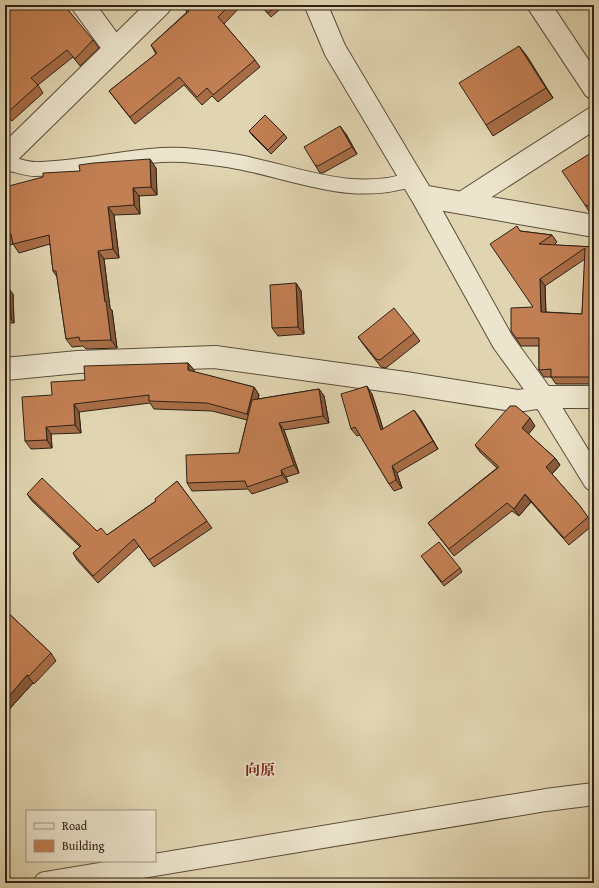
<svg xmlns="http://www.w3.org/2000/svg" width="599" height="888" font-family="'Gentium Book Plus','Noto Serif JP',serif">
  <rect width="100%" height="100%" fill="#e1d5b1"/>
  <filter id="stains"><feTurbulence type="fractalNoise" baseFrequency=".005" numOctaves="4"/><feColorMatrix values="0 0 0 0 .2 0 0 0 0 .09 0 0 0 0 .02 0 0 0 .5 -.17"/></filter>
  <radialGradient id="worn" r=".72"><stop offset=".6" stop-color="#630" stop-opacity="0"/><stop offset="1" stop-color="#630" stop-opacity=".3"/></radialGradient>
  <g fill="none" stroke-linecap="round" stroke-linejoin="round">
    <defs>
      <path id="service" d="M5 163C15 164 25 169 35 169 89 169 141 150 195 156 214 158 234 160 252 165 307 177 356 198 413 179"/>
      <path id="minor" d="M83 5 115 49
        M316 5 335 50 422 196 503 342 543 397 594 480
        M539 5 594 88
        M5 157 160 5
        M422 196 594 226
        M462 203 594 118
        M5 369 78 362 215 357 405 383 518 401 543 397H594"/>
      <path id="tertiary" d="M45 883 546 800 594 794"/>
    </defs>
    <use href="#service" stroke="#5b4e3c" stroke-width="16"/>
    <use href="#minor" stroke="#5b4e3c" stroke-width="24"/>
    <use href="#tertiary" stroke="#5b4e3c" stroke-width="24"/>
    <use href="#service" stroke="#ece4cc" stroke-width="14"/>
    <use href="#minor" stroke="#ece4cc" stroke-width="22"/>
    <use href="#tertiary" stroke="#ece4cc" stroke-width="22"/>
  </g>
  <path fill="#a76d47" stroke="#2e2115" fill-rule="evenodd" d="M5 5 93 40 99 48 80 66 73 57 38 85 43 93 12 121 5 113Z
    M180 5H242L224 24 255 60 260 67 218 102 212 96 202 105 184 85 135 124 109 91 156 54 151 45 187 12Z
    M260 5H285L271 17Z
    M519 46 553 98 493 136 486 125Z
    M249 131 284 134 287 138 271 154 252 135Z
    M346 134 357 154 323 173H320L315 165Z
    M594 151V214L590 213 585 205Z
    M156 168 157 195 139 196 140 214 114 215 119 258 104 259 110 308 112 310 117 348 86 349 83 346 72 347 66 339 57 277 53 271 50 244 19 253 13 244 5 247V187Z
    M520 231 552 235 557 242 554 245 594 247V384H556L551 377H544L539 370V346H521L511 331 533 307ZM585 259 582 314 546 312 545 286Z
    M296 283 301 291 304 334 278 336 272 328Z
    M5 290 13 294 14 323H5Z
    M414 333 420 341 386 368 381 367 363 344 358 337Z
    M188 363 194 370V372L254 387 259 395 258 399 319 389 324 396 329 423 284 430 299 473 286 477 288 482 252 494 248 489 192 491 187 483 239 453 247 420 212 411 154 409 150 403 79 412 81 433 51 434 52 448 31 449 25 441 52 395 85 380Z
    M372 394 383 429 420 418 438 449 397 473 402 488 394 491 389 484 360 435 357 436 351 429Z
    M535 426 528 434 555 458 560 465 552 474 580 506 593 525 569 545 531 502 519 516 512 511 454 556 428 523 497 468 480 452 475 445Z
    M177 481 212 528 154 567 139 546 98 583 77 560 73 553 80 547 32 501 27 494 97 531 107 535 156 501Z
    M424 560 460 568 462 572 444 586Z
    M5 610 51 653 56 661 34 684 33 683 5 714Z"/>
  <path fill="#88593a" stroke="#2e2115" d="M519 46 527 56 553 98 546 88Z
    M340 126 346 134 357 154 352 147Z
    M150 159 156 168 157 195 151 187Z
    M133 188 139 196 140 214 134 205Z
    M108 207 114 215 119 258 113 249Z
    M98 251 104 259 110 308 112 310 117 348 111 340 105 302Z
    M540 279 545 286 546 319 541 312Z
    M296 283 301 291 304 334 298 327Z
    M10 290 13 294 14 323 11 319Z
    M188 363 194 370 193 378 188 370Z
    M367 386 372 394 386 438 381 430Z
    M254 387 259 395 252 421 247 414Z
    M319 389 324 396 329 423 323 416Z
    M74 404 79 412 81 433 75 425Z
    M414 410 420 418 438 449 433 441Z
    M530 418 535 426 527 436 522 428Z
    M279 423 284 430 299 473 294 465Z
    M46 427 51 434 52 448 47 440Z
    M555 458 560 465 551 475 546 467Z
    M392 466 397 473 402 488 396 480Z
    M281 470 286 477 288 482 282 475Z
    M525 494 531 502 519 516 514 509Z
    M27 675 33 683 5 714V701Z"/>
  <path fill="#c27f53" stroke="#2e2115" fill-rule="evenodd" d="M5 5H64L93 40 75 59 67 50 31 78 38 85 7 113 5 111Z
    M182 5H230L218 17 255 60 213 95 207 88 197 97 179 77 130 117 109 91 157 53 151 45 189 11Z
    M261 5H278L268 13Z
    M519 46 546 88 486 125 459 83Z
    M265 115 284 134 268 150 249 131Z
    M340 126 352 147 318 166 315 165 304 147Z
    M594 151V207H593L585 205 562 171Z
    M150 159 151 187 133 188 134 205 108 207 113 249 98 251 105 302 106 301 111 340 80 341 79 337 66 339 56 271H53L49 235 13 244 11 234 5 236V187L43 177V173L80 171 79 165 94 163Z
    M517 226 520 231 552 235 539 244 594 247V379L589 377H551V369L539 370V338H516L511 331V308L533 307 490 244ZM585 248 582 314 541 312 540 279Z
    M296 283 298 327 272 328 270 285Z
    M5 290H10L11 319H5Z
    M394 308 414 333 380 360 376 359 358 337Z
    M188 363V370L254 387 247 414 207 403 149 401V395L74 404 75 425 46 427 47 440 25 441 22 397 52 395 51 382 85 380 84 366Z
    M367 386 381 430 414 410 433 441 392 466 396 480 389 484 355 427 351 429 341 394Z
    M319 389 323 416 279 423 294 465 281 470 282 475 247 487 245 481 187 483 186 455 239 453 252 400Z
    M510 406H516L530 418 522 428 555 458 546 467 580 506 588 517 564 538 525 494 514 509 507 503 449 549 428 523 499 467 475 445Z
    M42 478 97 531 101 528 107 535 156 501 155 499 177 481 207 521 149 560 134 539 93 576 73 553 81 546 27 494Z
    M439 542 460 568 442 582 421 556Z
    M5 610 51 653 29 676 27 675 5 701Z"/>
  <g text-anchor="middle" stroke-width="4" stroke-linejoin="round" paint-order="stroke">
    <g font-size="15" font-weight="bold" fill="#7a1f14" stroke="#ece4cc">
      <text x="260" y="775">向原</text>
    </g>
  </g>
  <rect width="599" height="888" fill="none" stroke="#e1d5b1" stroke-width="20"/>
  <rect x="6" y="6" width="587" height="876" fill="none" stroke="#2e2115" stroke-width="2"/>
  <rect x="10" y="10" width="579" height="868" fill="none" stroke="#2e2115"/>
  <rect x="26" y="810" width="130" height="52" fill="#ece4cc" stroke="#a09683"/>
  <rect x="34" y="823" width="20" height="6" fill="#ece4cc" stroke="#a09683"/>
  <text x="62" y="830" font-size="12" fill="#2e2115">Road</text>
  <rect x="34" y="840" width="20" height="12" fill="#c27f53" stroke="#a09683"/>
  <text x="62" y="850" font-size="12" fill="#2e2115">Building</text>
  <rect width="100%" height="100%" filter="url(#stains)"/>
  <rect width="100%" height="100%" fill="url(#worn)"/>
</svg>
